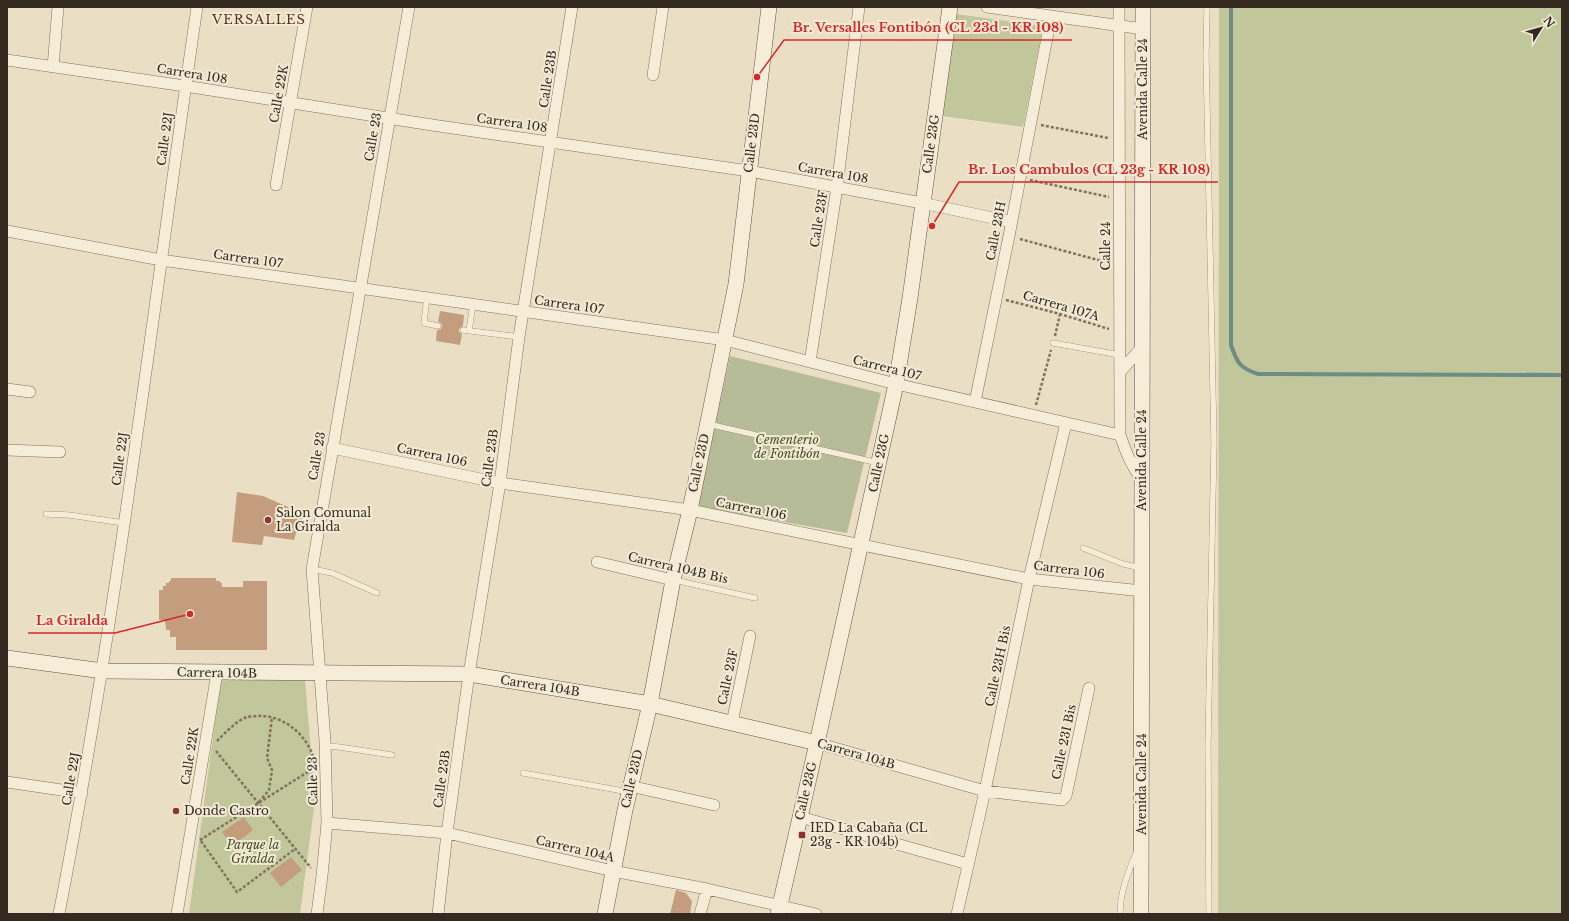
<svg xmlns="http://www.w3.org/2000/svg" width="1569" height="921" font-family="'Libre Baskerville',serif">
  <rect width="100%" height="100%" fill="#eadfc5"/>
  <path fill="#c1c79a" d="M1219 7H1562V914H1218Z
    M956 14 1043 26 1023 127 942 116Z
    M221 678 305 680 315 800 300 914H189Z"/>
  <path fill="#b7bc98" d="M730 356 881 393 847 533 698 507Z"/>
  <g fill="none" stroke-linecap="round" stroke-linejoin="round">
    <path stroke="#6e8b84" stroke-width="4" d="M1231 7V345C1237 363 1240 368 1258 374L1562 375"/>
  </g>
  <path fill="#c49d7e" d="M440 311 464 315 463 326 459 329V332L462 334 460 345 436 341 437 330 441 329 442 326 441 323 438 322Z
    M237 492 263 496 304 514 301 527 297 530 294 540 264 536 262 545 232 542Z
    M171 578H216V581H220V583H222V587H243V581H267V650H176V637H170V630H166L165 620H159V590H163V586H166V583H169V581H171Z
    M244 817 253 830 232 846 222 832Z
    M291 857 302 870 281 887 270 873Z
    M676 890 686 893 692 901 690 914H670Z"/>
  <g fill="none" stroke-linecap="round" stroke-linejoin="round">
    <defs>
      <path id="lane" d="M1207 7 1206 55 1214 442 1208 745 1209 914
        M427 297 424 323 438 326
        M463 330 519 337
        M469 331 473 304
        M1053 343 1120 355
        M708 424 879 463
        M46 514 69 515 124 523
        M1083 548 1123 564 1141 568
        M312 569 332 573 377 593
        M674 580 755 598
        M325 746 339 747 392 755
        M523 773 629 792
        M1120 914C1120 892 1128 873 1136 853"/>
      <path id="street" d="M987 7 1143 29
        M1119 7 1120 435C1126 452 1131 466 1142 479
        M7 60 185 86 432 125 749 171 922 203 1012 222
        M53 67 58 7
        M653 75 663 7
        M276 185 307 7
        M7 231 161 260 725 340 896 384 1120 435
        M810 362 837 187 859 7
        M1120 372 1143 346
        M7 389 30 392
        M975 402 1009 236 1051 17
        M332 448 500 483 690 510 1029 579 1142 591
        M7 450 60 452
        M597 562 673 580
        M732 723 750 636
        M817 743 985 791 1062 800 1066 796 1089 688
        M7 782 82 793
        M630 786 714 805
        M800 817 968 864
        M327 823 447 833 613 871 707 889 816 914
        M59 914C117 614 153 310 197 7
        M177 914 217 673
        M317 914 322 876 327 823 325 741 312 569 409 7
        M438 914 447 833 469 674 500 483 519 337 572 7
        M700 914 707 889
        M957 914 985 791 1029 579 1066 423"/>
      <path id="secondary" d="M7 658 103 671 469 674 650 704 817 743
        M605 914 625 810 650 704 673 580 690 510 736 284 769 7
        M778 914 817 743 896 384 910 298 950 7
        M1141 914 1143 7"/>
    </defs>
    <use href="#lane" stroke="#83725d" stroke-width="6"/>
    <use href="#street" stroke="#83725d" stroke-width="12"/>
    <use href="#secondary" stroke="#655340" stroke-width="16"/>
    <path stroke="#83725d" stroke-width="2.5" stroke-dasharray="3 2" stroke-linecap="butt" d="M1041 125 1108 138
      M1030 180 1109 197
      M1020 239 1109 263
      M1006 300 1060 314 1109 329
      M1055 336 1060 314
      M1036 405 1051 350
      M217 741C225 733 236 721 247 717 249 716 253 717 256 716 282 714 305 733 313 756
      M216 751 311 868
      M259 802 269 790 272 770 267 758 272 717
      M200 840 314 768
      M201 841 237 892 295 849"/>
    <use href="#lane" stroke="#f5edd7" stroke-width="5.5"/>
    <use href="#street" stroke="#f5edd7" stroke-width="11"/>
    <use href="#secondary" stroke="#f5edd7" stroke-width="15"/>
  </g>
  <g fill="#8c3433" stroke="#f2ead4" stroke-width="1.5">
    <circle cx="268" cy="520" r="4"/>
    <circle cx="176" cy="811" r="4"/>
    <rect x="798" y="831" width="8" height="8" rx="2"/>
  </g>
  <g text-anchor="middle" stroke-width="4" stroke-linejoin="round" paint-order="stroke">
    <g font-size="12" fill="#342a1f" stroke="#f2ead4">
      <text transform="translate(192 74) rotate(9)" y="4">Carrera 108</text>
      <text transform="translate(548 79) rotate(-81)" y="4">Calle 23B</text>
      <text transform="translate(1143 89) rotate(-90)" y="4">Avenida Calle 24</text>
      <text transform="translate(279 94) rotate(-80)" y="4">Calle 22K</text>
      <text transform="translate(512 123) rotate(8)" y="4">Carrera 108</text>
      <text transform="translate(373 137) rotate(-80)" y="4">Calle 23</text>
      <text transform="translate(165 139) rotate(-82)" y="4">Calle 22J</text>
      <text transform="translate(752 143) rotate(-83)" y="4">Calle 23D</text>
      <text transform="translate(931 144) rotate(-82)" y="4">Calle 23G</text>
      <text transform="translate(833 173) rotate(10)" y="4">Carrera 108</text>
      <text transform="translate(819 219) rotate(-81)" y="4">Calle 23F</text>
      <text transform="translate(996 231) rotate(-79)" y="4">Calle 23H</text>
      <text transform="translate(1106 246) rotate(-90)" y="4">Calle 24</text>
      <text transform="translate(248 259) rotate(8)" y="4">Carrera 107</text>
      <text transform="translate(569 305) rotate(8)" y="4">Carrera 107</text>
      <text transform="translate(1061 306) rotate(16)" y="4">Carrera 107A</text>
      <text transform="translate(887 368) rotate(14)" y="4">Carrera 107</text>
      <text transform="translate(432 455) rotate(12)" y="4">Carrera 106</text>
      <text transform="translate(317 456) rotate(-80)" y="4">Calle 23</text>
      <text transform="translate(490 458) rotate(-82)" y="4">Calle 23B</text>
      <text transform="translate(120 459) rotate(-82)" y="4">Calle 22J</text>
      <text transform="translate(1142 460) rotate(-90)" y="4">Avenida Calle 24</text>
      <text transform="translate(699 463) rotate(-78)" y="4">Calle 23D</text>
      <text transform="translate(879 463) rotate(-78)" y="4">Calle 23G</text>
      <text transform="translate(751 509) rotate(11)" y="4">Carrera 106</text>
      <text transform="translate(678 568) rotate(13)" y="4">Carrera 104B Bis</text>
      <text transform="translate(1069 570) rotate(7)" y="4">Carrera 106</text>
      <text transform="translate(998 666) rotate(-78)" y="4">Calle 23H Bis</text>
      <text transform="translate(217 673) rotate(1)" y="4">Carrera 104B</text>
      <text transform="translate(728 677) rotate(-78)" y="4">Calle 23F</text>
      <text transform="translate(540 686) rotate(9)" y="4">Carrera 104B</text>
      <text transform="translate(1064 742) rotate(-78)" y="4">Calle 23I Bis</text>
      <text transform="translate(856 754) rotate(16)" y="4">Carrera 104B</text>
      <text transform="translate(190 756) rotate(-81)" y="4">Calle 22K</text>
      <text transform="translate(71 779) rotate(-80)" y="4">Calle 22J</text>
      <text transform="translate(442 779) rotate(-82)" y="4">Calle 23B</text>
      <text transform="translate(632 779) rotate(-77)" y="4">Calle 23D</text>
      <text transform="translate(313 781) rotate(-91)" y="4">Calle 23</text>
      <text transform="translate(1142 784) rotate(-90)" y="4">Avenida Calle 24</text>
      <text transform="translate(806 791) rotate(-77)" y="4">Calle 23G</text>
      <text transform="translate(575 849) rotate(13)" y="4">Carrera 104A</text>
    </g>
    <g font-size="12" font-style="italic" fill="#444f28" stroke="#f2ead4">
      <text x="787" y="444">Cementerio<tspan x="787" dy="14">de Fontibón</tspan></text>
      <text x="253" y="849">Parque la<tspan x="253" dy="14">Giralda</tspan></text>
    </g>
    <g font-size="12" fill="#342a1f" stroke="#f2ead4" text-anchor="start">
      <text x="276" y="517">Salon Comunal<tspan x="276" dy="14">La Giralda</tspan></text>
      <text x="184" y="815">Donde Castro</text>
      <text x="810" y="832">IED La Cabaña (CL<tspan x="810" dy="14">23g - KR 104b)</tspan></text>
    </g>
    <g font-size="13" letter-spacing="1" fill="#5d3023" stroke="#f2ead4">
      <text x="259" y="24">VERSALLES</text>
    </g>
  </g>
  <path fill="none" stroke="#d62828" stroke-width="1.5" d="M757 77L784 40H1072M932 226L959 182H1218M190 614L115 633H28"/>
  <g fill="#d62828" stroke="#f2ead4" stroke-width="1.5">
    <circle cx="757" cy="77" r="4"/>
    <circle cx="932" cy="226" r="4"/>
    <circle cx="190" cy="614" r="4"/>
  </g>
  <g font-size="13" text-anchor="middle" font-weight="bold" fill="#d62828" stroke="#f2ead4" stroke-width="4" stroke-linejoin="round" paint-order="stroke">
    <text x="928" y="32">Br. Versalles Fontibón (CL 23d - KR 108)</text>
    <text x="1089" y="174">Br. Los Cambulos (CL 23g - KR 108)</text>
    <text x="72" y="625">La Giralda</text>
  </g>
  <rect width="1569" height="921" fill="none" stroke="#342a1f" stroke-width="16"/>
  <g transform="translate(1541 28) rotate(53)" stroke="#f2ead4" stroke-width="3" paint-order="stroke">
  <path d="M0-3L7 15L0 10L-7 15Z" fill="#342a1f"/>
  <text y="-6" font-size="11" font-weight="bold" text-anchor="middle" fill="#342a1f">N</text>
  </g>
</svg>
